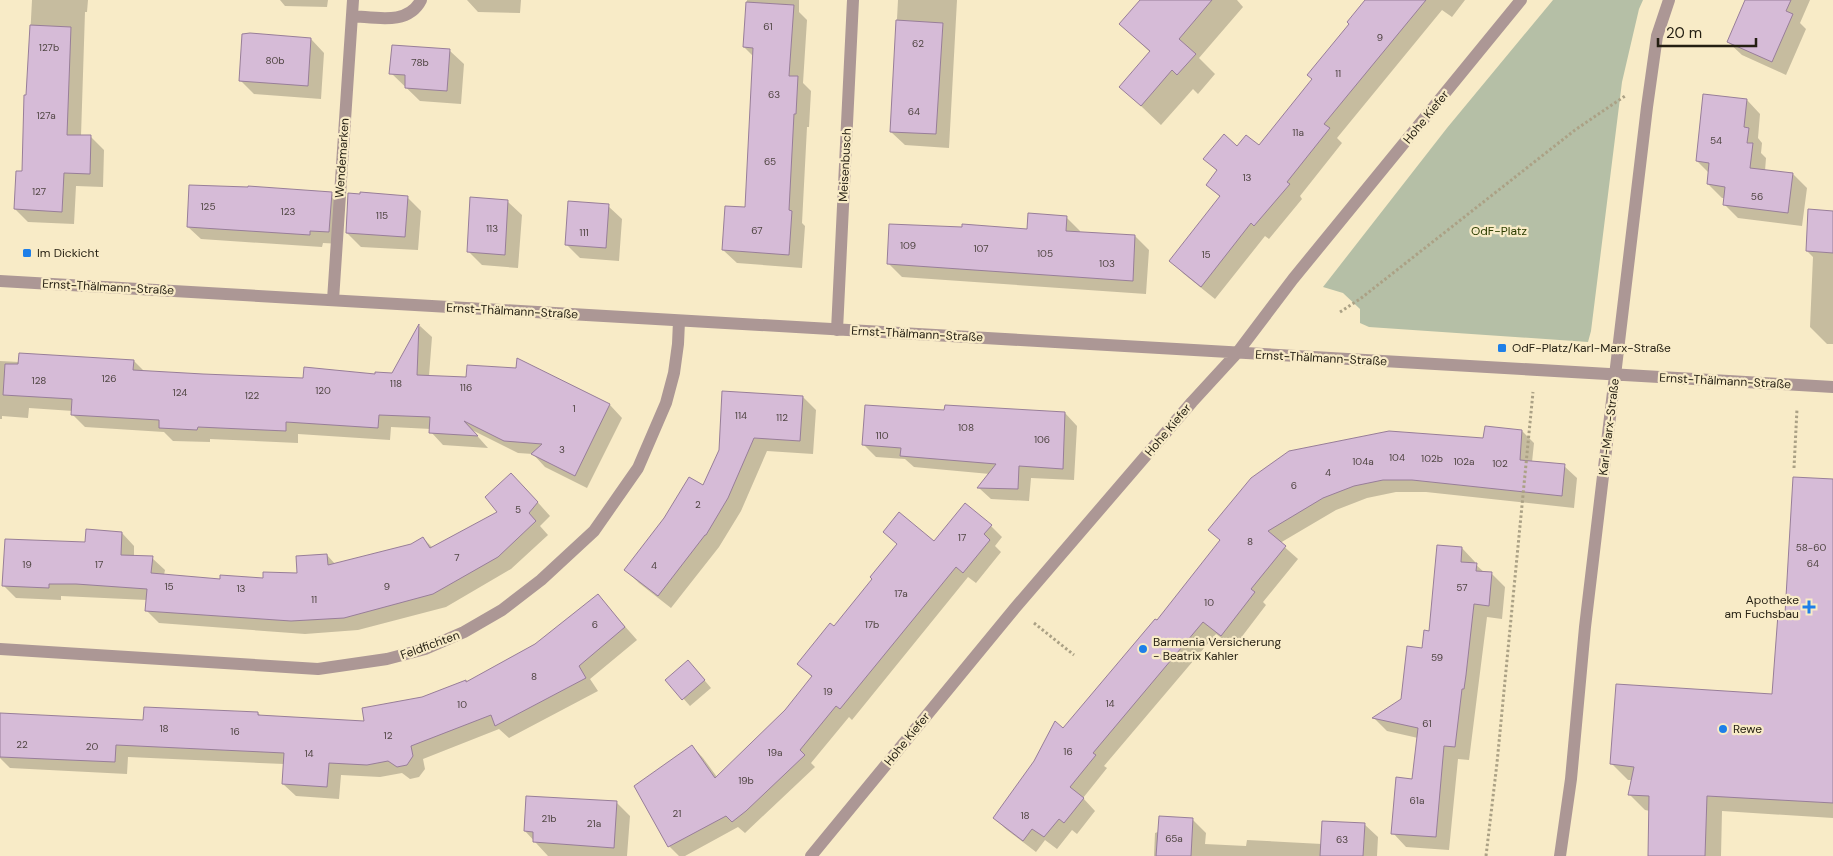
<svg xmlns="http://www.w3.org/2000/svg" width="1833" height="856" font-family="'DM Sans',sans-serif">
  <rect width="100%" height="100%" fill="#f8ebc7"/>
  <path fill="#b5bfa6" d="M1553 0H1643L1639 9 1622 82 1591 331 1588 342 1369 327 1360 323V309L1343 293 1323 287 1447 128Z"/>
  <path fill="#0003" d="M32 0H88L87 12H85L81 136 91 137 104 150 103 187 76 186 74 224 28 222 15 209 23 172Z
    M280 0H328L327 7 285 6Z
    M467 0H521L520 13 478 12Z
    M747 0H799V12L807 20 803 83 811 91 809 127H807L802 223 805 226 802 268 737 263 723 250 747 209 754 57 744 47Z
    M898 0H957L949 148 905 145 891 132Z
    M1141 0H1237L1243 7 1199 58 1215 74 1198 94 1193 89 1161 125 1121 87 1151 53 1120 24Z
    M1367 0H1465L1452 17 1442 10 1337 138 1342 143 1300 196 1302 199 1269 239 1265 236 1215 299 1184 274 1171 261 1220 197 1208 185 1217 171 1205 159 1238 148 1259 147 1313 80Z
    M1746 0H1810L1800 23 1806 29 1786 75 1742 55 1728 42Z
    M311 39 324 53 321 99 254 94 240 80Z
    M450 51 464 64 461 104 420 101 391 73Z
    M1747 100 1760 114 1758 138 1762 143 1761 153 1766 158 1765 171 1793 174 1807 188 1802 226 1738 218 1724 204 1725 198H1722L1708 184 1709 173 1697 161Z
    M331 193 344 206 342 244 323 243 322 247 201 239 188 227Z
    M407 197 421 211 418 250 361 247 347 233Z
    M508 202 522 215 518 268 482 265 468 251Z
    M608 206 622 219 619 261 580 258 566 244Z
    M1833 212V344H1827L1810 327 1813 257 1807 251Z
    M1066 217 1080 231V233L1135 236 1149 250 1146 294 902 277 888 263 963 228 1028 230Z
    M420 326 432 337 429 376 467 379 517 370 518 359 610 405 622 418 587 488 545 467 533 454 518 453 472 430 488 448 443 445 431 432V429L391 427 390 440 298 434V443L210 439V442L173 441 164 432 85 427 72 414 73 411 29 408 28 418 2 416V419H0V361L19 362 134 361 145 372 304 380 393 374Z
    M803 397 816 410 813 454 767 451 741 511 719 547 671 608 639 583 626 570 704 487 720 451Z
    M946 411 1065 413 1077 426 1074 480 1031 478 1029 501 991 499 979 488 990 474 914 467 905 459 876 457 864 445Z
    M1522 431 1534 443 1532 462 1564 466 1577 478 1574 508 1426 492H1396L1367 498 1336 510 1280 543 1298 559 1263 602 1266 605 1234 647 1216 634 1104 766 1107 768 1083 798 1095 811 1077 834 1072 830 1057 849 1045 840 1036 852 1007 830 994 818 1063 730 1157 622 1221 541 1210 530 1484 440Z
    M1833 481V818L1722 811 1721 856H1649L1650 811 1645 810 1629 794 1632 780H1628L1612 764 1773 695 1786 615Z
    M524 487 550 516 540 526 548 535 511 569 446 607 358 630 305 634 159 623 146 610 147 600 61 596V600L16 598 3 585 86 544 122 533 134 546V557L152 558 165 570 164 575 221 580 264 579 298 574 327 555 336 565 412 545 423 538 433 548 499 512Z
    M991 526 1002 537 995 546 1001 552 976 583 968 577 852 720 849 717 811 763 815 767 745 833 738 827 685 856H679L669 846 635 787 692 746 703 758 717 777 786 711 812 677 799 664 834 627 873 579 898 545 885 532 934 543Z
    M1462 548 1475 562V564L1485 573 1492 574 1505 587 1502 619 1487 617 1469 760 1458 759 1449 850 1406 847 1393 833 1413 780 1418 738 1387 731 1374 718 1402 700Z
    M598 596 637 640 590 679 598 691 509 738 499 729 423 759 425 769 419 777 410 779 402 773 380 777 341 775 339 799 296 796 283 784 284 764 128 757 127 774 10 768 0 758V714L144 722 258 713 261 716 365 722 422 698 466 683 535 645Z
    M695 669 711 688 690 706 667 680Z
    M616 802 630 816 627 856H548L525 831Z
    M1193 820 1206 833 1205 844 1246 846 1247 840 1322 844 1364 824 1378 837 1377 856H1154L1155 833Z"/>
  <path fill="#d6bbd7" stroke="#987e99" d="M1140 0H1212L1179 39 1196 54 1177 75 1172 70 1141 106 1119 87 1150 51 1119 24Z
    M1365 0H1426L1324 124 1330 128 1287 182 1290 184 1254 226 1251 223 1201 287 1169 261 1220 196 1206 185 1217 170 1203 159 1224 134 1237 146 1246 135 1259 145 1312 79 1307 75 1349 24 1347 22Z
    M1745 0H1791L1786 11 1793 14 1772 62 1727 42Z
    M746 2 794 5 789 76H798L796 114H794L789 210 792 211 789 255 722 250 725 206 745 207 753 48 743 47Z
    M896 20 943 23 936 134 890 132Z
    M30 25 71 27 67 135H91L90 174 64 173 62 212 14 209 16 171H22L24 95H26Z
    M250 33 311 38 308 86 239 81 242 34Z
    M392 45 450 49 447 91 405 88V75L389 74Z
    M1703 94 1747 99 1744 127 1749 128 1747 143H1753L1750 168 1793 173 1788 213 1723 205 1725 187 1707 184 1709 163 1696 161Z
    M189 185 248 187V186L332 192 329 232 310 231V235L187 227Z
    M360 192 408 196 405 237 346 233 348 193 360 194Z
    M470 197 508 200 505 255 467 252Z
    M568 201 609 204 606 248 565 245Z
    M1808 209 1833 211V253L1806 251Z
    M1028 213 1067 216 1066 231 1135 235 1133 281 887 264 889 224 962 227V224L1027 229Z
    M419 324 417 375 466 377 467 365 516 368 517 358 610 404 575 476 531 454 542 444 504 441 464 421 478 436 429 433 430 417 379 415 378 428 286 422V431L198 427 197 430 159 428V420L71 415 72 399 3 395 5 364H18L19 353 134 360 133 370 203 374 303 378 304 367 375 374V372L392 373Z
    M722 391 803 396 800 441 754 438 728 498 706 535H705L658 596 624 570 664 518 689 477 703 485 719 450Z
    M865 405 944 410 945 405 1065 412 1063 469 1019 466 1018 489 977 488 996 464 900 456 901 448 862 445Z
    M1485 426 1522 430 1520 460 1565 464 1562 496 1412 480H1383L1354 486 1323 498 1268 531 1286 546 1251 589 1255 592 1221 636 1203 622 1093 753 1096 755 1070 787 1084 798 1064 823 1059 819 1044 837 1032 829 1023 841 993 818 1034 761 1055 721 1063 728 1155 619 1157 620 1220 540 1208 530 1251 478 1289 451 1389 431 1483 438Z
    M511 473 538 502 529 513 536 521 498 557 433 594 344 618 291 621 145 611 147 589 76 584H49V588L2 586 5 539 85 542 86 529 122 532 121 555 153 556 151 573 220 579V575L263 578V572L297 573 296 556 327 554 328 565 411 544 423 537 430 548 497 512 485 497Z
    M1793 477 1833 479V803L1707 796 1705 856H1648L1649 796 1628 795 1634 767 1610 764 1616 684 1772 694 1778 614H1785Z
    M965 503 992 525 984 534 990 540 963 573 956 567 840 709 836 706 800 750 805 755 746 811 732 822 726 816 668 847 634 786 692 745 715 778 785 710 812 676 797 664 830 623 834 626 872 579 870 577 897 544 883 532 899 512 934 541Z
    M1437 545 1462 547 1461 562 1477 563 1476 571 1492 572 1489 606 1474 604 1466 675 1464 689H1462L1455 747 1444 746 1436 837 1391 834 1396 777 1412 779 1418 728 1372 718 1401 699 1407 646 1422 648 1424 630 1429 631Z
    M598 594 625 627 579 666 586 678 495 726 491 715 411 746 413 756 407 765 397 767 388 761 367 765 329 763 327 787 282 784 284 753 116 745 115 762 0 757V713L143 720 144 707 258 712V715L364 721 362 708 422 697 466 680V682L535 644Z
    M688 660 705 680 682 700 665 680Z
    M526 796 617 801 614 848 533 842V832L524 831Z
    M1159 816 1193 818 1191 856H1156Z
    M1322 821 1365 823 1363 856H1320Z"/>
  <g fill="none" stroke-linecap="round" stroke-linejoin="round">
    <path stroke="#aba185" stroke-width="3" stroke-dasharray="2.5 2.5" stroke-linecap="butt" d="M1340 312 1360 299 1575 130 1625 96
      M1794 468 1797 409
      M1034 623 1074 655
      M1486 856 1497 763 1533 392"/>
    <path stroke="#ac9795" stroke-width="12" d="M352 16C375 17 408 26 421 0
      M0 281 1833 387
      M333 300 353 0
      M837 330 853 0
      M0 649 318 669 387 659 425 649 464 632 502 610 541 580 594 531 638 468 666 403 674 373 678 344 679 321
      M811 856 1015 608 1192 402 1237 353 1293 279 1521 0
      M1560 856 1571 779 1585 627 1647 107 1657 36 1669 0"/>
  </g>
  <g fill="#1e7fe8" stroke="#f8ebc7" stroke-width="2">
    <rect x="22" y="248" width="10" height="10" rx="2.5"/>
    <rect x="1497" y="343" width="10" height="10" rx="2.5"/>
    <path d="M1806.5 599.5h5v5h5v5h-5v5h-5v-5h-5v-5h5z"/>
    <circle cx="1143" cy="649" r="5"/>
    <circle cx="1723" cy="729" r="5"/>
  </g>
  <g text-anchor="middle" stroke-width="4.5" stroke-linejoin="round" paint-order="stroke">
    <g font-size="10" fill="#504643">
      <text x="768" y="30">61</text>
      <text x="1380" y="41">9</text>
      <text x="918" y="47">62</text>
      <text x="49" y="51">127b</text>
      <text x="275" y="64">80b</text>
      <text x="420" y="66">78b</text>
      <text x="1338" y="77">11</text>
      <text x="774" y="98">63</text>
      <text x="914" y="115">64</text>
      <text x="46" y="119">127a</text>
      <text x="1298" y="136">11a</text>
      <text x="1716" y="144">54</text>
      <text x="770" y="165">65</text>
      <text x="1247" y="181">13</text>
      <text x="39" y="195">127</text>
      <text x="1757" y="200">56</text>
      <text x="208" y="210">125</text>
      <text x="288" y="215">123</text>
      <text x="382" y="219">115</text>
      <text x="492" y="232">113</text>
      <text x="757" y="234">67</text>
      <text x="584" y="236">111</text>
      <text x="908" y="249">109</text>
      <text x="981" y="252">107</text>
      <text x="1045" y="257">105</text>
      <text x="1206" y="258">15</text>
      <text x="1107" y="267">103</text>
      <text x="109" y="382">126</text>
      <text x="39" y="384">128</text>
      <text x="396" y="387">118</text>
      <text x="466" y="391">116</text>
      <text x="323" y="394">120</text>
      <text x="180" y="396">124</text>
      <text x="252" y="399">122</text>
      <text x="574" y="412">1</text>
      <text x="741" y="419">114</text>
      <text x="782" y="421">112</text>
      <text x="966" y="431">108</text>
      <text x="882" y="439">110</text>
      <text x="1042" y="443">106</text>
      <text x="562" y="453">3</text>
      <text x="1397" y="461">104</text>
      <text x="1432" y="462">102b</text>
      <text x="1363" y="465">104a</text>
      <text x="1464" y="465">102a</text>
      <text x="1500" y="467">102</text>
      <text x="1328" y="476">4</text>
      <text x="1294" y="489">6</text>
      <text x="698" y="508">2</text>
      <text x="518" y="513">5</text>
      <text x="962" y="541">17</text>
      <text x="1250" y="545">8</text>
      <text x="1811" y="551">58-60</text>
      <text x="457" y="561">7</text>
      <text x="1813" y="567">64</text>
      <text x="27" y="568">19</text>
      <text x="99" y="568">17</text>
      <text x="654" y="569">4</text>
      <text x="169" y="590">15</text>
      <text x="387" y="590">9</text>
      <text x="1462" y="591">57</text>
      <text x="241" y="592">13</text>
      <text x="901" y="597">17a</text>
      <text x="314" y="603">11</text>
      <text x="1209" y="606">10</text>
      <text x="595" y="628">6</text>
      <text x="872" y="628">17b</text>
      <text x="1437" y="661">59</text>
      <text x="534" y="680">8</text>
      <text x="828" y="695">19</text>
      <text x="1110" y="707">14</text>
      <text x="462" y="708">10</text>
      <text x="1427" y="727">61</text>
      <text x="164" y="732">18</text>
      <text x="235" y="735">16</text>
      <text x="388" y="739">12</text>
      <text x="22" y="748">22</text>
      <text x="92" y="750">20</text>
      <text x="1068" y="755">16</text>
      <text x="775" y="756">19a</text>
      <text x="309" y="757">14</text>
      <text x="746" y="784">19b</text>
      <text x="1417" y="804">61a</text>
      <text x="677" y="817">21</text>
      <text x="1025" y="819">18</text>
      <text x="549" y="822">21b</text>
      <text x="594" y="827">21a</text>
      <text x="1174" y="842">65a</text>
      <text x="1342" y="843">63</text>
    </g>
    <g font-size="12" fill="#241f12" stroke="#f8ebc7">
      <text transform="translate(1426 117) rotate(-51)" y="4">Hohe Kiefer</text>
      <text transform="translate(342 158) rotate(-86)" y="4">Wendemarken</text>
      <text transform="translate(845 165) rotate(-87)" y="4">Meisenbusch</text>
      <text transform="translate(108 287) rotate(3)" y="4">Ernst-Thälmann-Straße</text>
      <text transform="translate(512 311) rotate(3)" y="4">Ernst-Thälmann-Straße</text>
      <text transform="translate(917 334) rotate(3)" y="4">Ernst-Thälmann-Straße</text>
      <text transform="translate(1321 358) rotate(3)" y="4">Ernst-Thälmann-Straße</text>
      <text transform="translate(1725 381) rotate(3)" y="4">Ernst-Thälmann-Straße</text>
      <text transform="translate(1609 427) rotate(-83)" y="4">Karl-Marx-Straße</text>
      <text transform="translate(1168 430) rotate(-50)" y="4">Hohe Kiefer</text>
      <text transform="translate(430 645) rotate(-20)" y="4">Feldfichten</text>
      <text transform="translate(907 739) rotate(-51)" y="4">Hohe Kiefer</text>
    </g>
    <g font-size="12" fill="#2c3d00" stroke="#f8ebc7">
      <text x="1499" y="235">OdF-Platz</text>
    </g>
    <g font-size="12" fill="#241f12" stroke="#f8ebc7" text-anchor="start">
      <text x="37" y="257">Im Dickicht</text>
      <text x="1512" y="352">OdF-Platz/Karl-Marx-Straße</text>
      <text x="1799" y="604" text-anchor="end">Apotheke<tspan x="1799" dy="14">am Fuchsbau</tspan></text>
      <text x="1153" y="646">Barmenia Versicherung<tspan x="1153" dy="14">- Beatrix Kahler</tspan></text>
      <text x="1733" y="733">Rewe</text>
    </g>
  </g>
  <path d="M1658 38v8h98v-8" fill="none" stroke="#241f12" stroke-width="2.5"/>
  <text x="1666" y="38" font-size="15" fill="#241f12" stroke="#f8ebc7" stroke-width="4" paint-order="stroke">20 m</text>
</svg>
